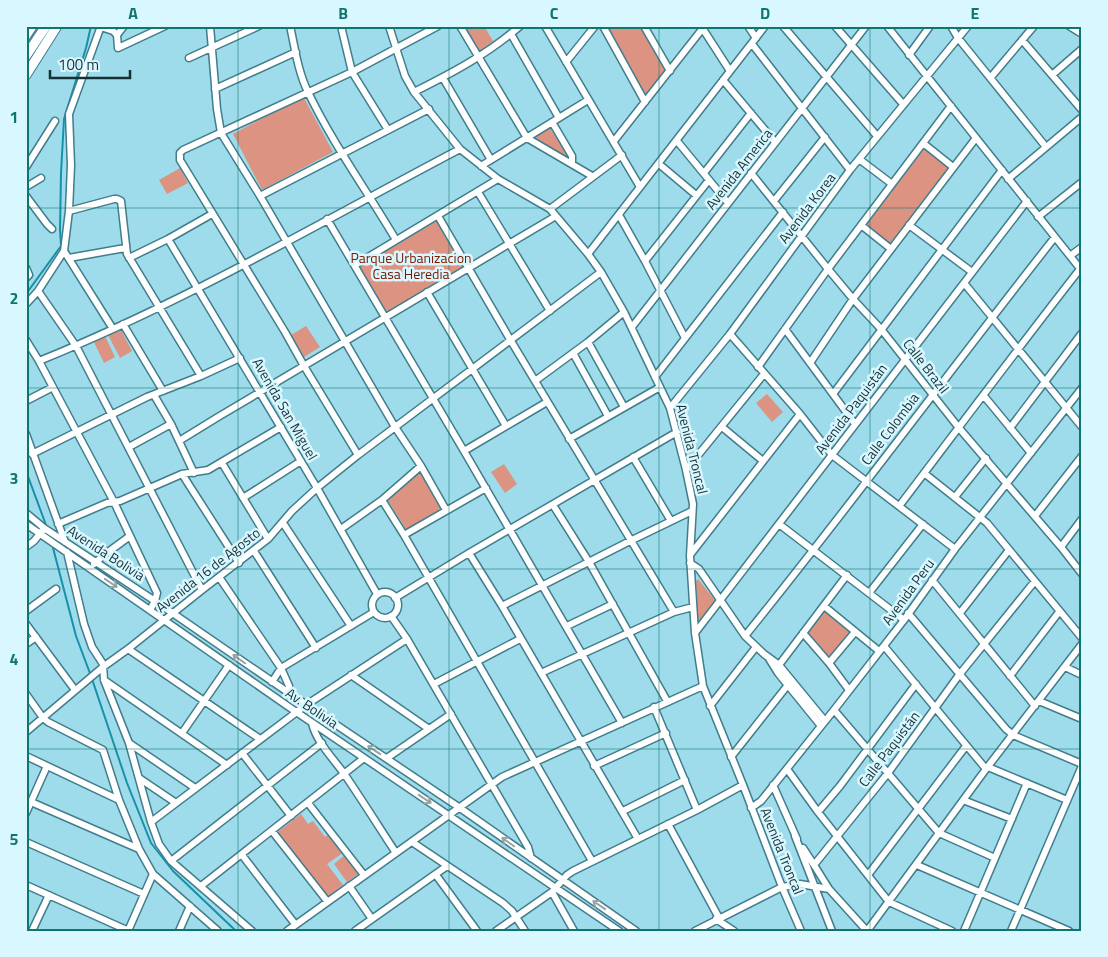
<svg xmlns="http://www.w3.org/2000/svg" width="1108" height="957" font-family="'Titillium Web',sans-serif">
  <rect width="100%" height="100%" fill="#9edbeb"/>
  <path fill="#dc9381" d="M471 26H484L493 41 478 52 465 30Z
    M605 26H640L667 71 645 96Z
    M303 96 333 152 262 190 233 134Z
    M550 128 571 161 534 138Z
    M925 148 949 168 890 244 865 225Z
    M180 168 188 183 167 194 159 180Z
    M436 219 465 266 386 314 358 267Z
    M306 326 320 347 304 357 291 335Z
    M120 328 132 351 120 358 108 335Z
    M105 336 115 357 104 363 94 342Z
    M767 394 783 412 772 422 756 403Z
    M504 464 517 484 505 493 491 472Z
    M420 472 443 509 407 531 387 499Z
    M698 579 715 600 701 619 698 620 696 581Z
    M824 609 851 630 829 658 807 632Z
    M301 814 308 824 313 821 325 837 329 834 344 852 327 864 343 885 326 898 276 833Z
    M345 855 358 874 347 882 334 864Z"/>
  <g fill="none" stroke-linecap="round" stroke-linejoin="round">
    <path stroke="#1592aa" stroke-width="2" d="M26 294 61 246 60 229 61 173 64 119 86 48 91 26
      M26 471 46 525
      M52 544 76 636 91 676 127 783 151 843 173 871 236 931"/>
    <defs>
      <path id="minor" d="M101 26 69 114 71 165 69 211 64 251 113 329
        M210 26 217 109 221 133 260 196 395 427 421 466 446 510
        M290 26C295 48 298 72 308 92 333 144 367 191 396 240
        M341 26 352 72 388 130
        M389 26 405 76 414 92 460 149 498 179 550 209 588 254 601 272 624 312 670 408 686 470 693 504 690 556 695 633 703 686 743 785 782 887 801 931
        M460 26 527 138 592 176
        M545 26 640 187
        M603 26 645 102
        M644 26 670 71
        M701 26 730 71
        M748 26 756 38
        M783 26 877 136
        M835 26 903 104
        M887 26 1082 271
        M951 26 958 38 1046 147
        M1069 26 1082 34
        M101 27 113 31 117 35 118 48 165 26
        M511 34 559 118
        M117 35 124 26
        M26 38 34 26
        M1022 40 1082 110
        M752 44 850 170
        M909 55 930 26
        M189 58 259 26
        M566 62 595 26
        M1052 75 1082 49
        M991 77 1034 26
        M443 78 491 160
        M723 80 775 142
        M215 89 296 52
        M414 92C452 73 488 54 520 26
        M552 122 572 156V164
        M614 141 703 28
        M677 141 728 203
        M923 143 953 167
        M859 159 892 184
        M659 164 696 195
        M481 166 588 100
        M26 167 55 121
        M704 173 751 113
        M751 173 828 269 853 299 881 329 959 428 1061 547 1082 574
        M1008 179 1082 117
        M26 187 41 178
        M478 192 550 311
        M26 196 47 224 52 229
        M260 196 429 109
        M774 201 825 137
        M550 209 622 155
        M69 211 114 199H117L121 201 127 254 201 376
        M619 215 645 261 685 338
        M438 216 511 341 674 612
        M1038 217 1082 182
        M327 219 464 451 622 723
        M861 225 891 249
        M909 225 972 272
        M168 239 317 488 377 594
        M588 254 765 26
        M1070 256 1082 247
        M69 258 125 248
        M129 258 168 239 212 214
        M645 261 709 180
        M355 265 498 179
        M26 268 29 275 26 278
        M964 283 1082 427
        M38 291 76 346 202 590
        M427 292 506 426
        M26 304 38 291 64 251
        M123 324 163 391
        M632 327 866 26
        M785 329 855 424
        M730 334 800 414 832 455 955 549
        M26 340 39 361
        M588 342 624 407
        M573 353 608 416
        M810 363 853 299 976 138
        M758 367 828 269 951 106
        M655 377 783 212
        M535 381 588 342 624 312
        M833 394 1002 170
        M154 395 171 424 194 473
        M984 396 1031 453
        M26 401 53 387
        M670 408 730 334 850 170 968 26
        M722 427 763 461
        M1010 428 1082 333
        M26 434 65 542
        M569 439 660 387
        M179 441 218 417 556 216
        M129 447 171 424
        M464 451 547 402
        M32 454 147 397 201 376 240 358
        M358 455 304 366 285 332 180 160V153L183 150 352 72 438 26
        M633 457 671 521
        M222 463 268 539
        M686 470 764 374
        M924 473 987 523 1082 638
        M182 474 239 563
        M955 497 986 458
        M243 498 301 461
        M382 500 404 535 592 861
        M553 505 589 562 667 701
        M900 505C960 426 1019 347 1080 269
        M26 513 44 528 155 601 289 693 460 808 636 931
        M1035 516 1082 456
        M283 523 351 626
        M26 524 289 707 619 931
        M58 524 107 503 120 501 182 474 208 470 281 427
        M779 524 904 620
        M341 529 382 500 421 466
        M404 535 486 488
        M26 547 34 541 43 530
        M1061 547 1082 519
        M254 551 316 648
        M67 552 84 624 92 647 103 664 104 680 129 743 151 822 159 844 171 861 252 931
        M469 553 502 606 638 839
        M690 555 800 414
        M690 563 699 569 745 636 764 654 779 665 825 721
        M94 564 104 555 130 536
        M219 577 281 668 289 686V693
        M932 580 1035 706
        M372 605a13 13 0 1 1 26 0a13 13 0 1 1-26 0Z
        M869 593 923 524
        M395 598 469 553 677 432
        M502 606 630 541 692 511
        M824 606 879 651
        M150 610 155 601 157 593 114 502 39 361C185 302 321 222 460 149
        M26 611 56 589
        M908 613 1006 729 1013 735 1082 764
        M960 613 1009 550
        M391 616 407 639 528 847 531 858
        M26 624 75 690
        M567 626 613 604
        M695 633 1027 201
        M803 633 829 663 849 690
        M745 636C851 505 951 369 1055 237
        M26 644 36 637
        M884 646 986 769
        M128 649 260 739
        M768 657 778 673 821 726
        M829 663 855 632
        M779 665 847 575
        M1065 667 1082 675
        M541 673 674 612 693 607
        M351 675 429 729
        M1010 676 1059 612
        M104 680 227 765
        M272 682 281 668 374 612
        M434 684 520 639
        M26 694 43 718 48 722 103 750 119 800 139 849 153 874 218 931
        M1039 701 1082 719
        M710 706 756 647
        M654 707 697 810
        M834 710 939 833 995 858
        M312 723C316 742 334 759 345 775 362 800 379 827 396 853
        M26 732 103 667 128 649 202 590 268 539 292 511 317 488 358 455 601 272
        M182 733 229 665
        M129 743 195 788
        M242 753 291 816
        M26 756 119 800
        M731 757 791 681
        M387 758 451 714
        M594 766 666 733
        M988 767 1067 800
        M787 769 818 812 889 902 952 931
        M139 778 176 803
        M773 785 797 839
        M963 800 1012 819
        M31 802 139 849
        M308 803 364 875
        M751 808 761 801 834 710 904 620 955 549 1082 388
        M623 811 685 780
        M818 812 840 786 916 684
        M26 813 47 766
        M151 822 306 705 407 639
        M668 824 719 918
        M272 831 327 901
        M795 836 832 931
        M26 842 144 894
        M412 842 503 903 512 911 525 931
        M803 848 814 865
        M242 855 295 924
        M171 861 322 743
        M917 865 1069 931
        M436 875 477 931
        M868 875 966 746
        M26 885 129 931
        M201 886 364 758
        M349 886 372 919
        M552 892 574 931
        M716 919 734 931
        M32 931 49 895
        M128 931 153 874
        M179 931 190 906
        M287 931 502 777 703 686
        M355 931 447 866
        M496 931 552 892 567 875 573 871 697 810 743 785
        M695 931 782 887 800 884 829 889
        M867 931 829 889 814 865 888 773 959 675 1035 581
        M867 931 986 769 1082 644
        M964 931 1027 783
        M1011 931 1082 766"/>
      <path id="highway" d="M26 56 46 26
        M26 75 57 26"/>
    </defs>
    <use href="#minor" stroke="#417d8b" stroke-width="9"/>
    <use href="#highway" stroke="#417d8b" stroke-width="11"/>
    <use href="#minor" stroke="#fff" stroke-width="6"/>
    <use href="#highway" stroke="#fff" stroke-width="9"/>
  </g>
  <defs><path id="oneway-shaft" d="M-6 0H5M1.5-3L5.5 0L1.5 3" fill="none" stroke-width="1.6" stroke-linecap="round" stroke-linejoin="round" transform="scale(1.25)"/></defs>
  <g stroke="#97a2a5">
    <use href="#oneway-shaft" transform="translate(111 583) rotate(34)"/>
    <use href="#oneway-shaft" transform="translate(239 659) rotate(-145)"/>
    <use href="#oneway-shaft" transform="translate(374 750) rotate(-147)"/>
    <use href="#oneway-shaft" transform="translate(425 799) rotate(34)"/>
    <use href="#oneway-shaft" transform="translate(508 842) rotate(-145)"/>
    <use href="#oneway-shaft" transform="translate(599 905) rotate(-146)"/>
  </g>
  <path fill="none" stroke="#0f766e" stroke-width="1" stroke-opacity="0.55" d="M238 26V931M449 26V931M659 26V931M870 26V931M26 208H1082M26 388H1082M26 569H1082M26 749H1082"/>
  <g text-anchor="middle" stroke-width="5" stroke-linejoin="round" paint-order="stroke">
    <g font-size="14" fill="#173036" stroke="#d9f7ff">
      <text transform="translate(739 169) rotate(-52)" y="5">Avenida America</text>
      <text transform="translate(807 208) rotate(-53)" y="5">Avenida Korea</text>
      <text transform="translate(926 366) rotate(52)" y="5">Calle Brazil</text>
      <text transform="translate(285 409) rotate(60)" y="5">Avenida San Miguel</text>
      <text transform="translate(851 409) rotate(-53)" y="5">Avenida Paquistán</text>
      <text transform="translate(890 429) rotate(-53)" y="5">Calle Colombia</text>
      <text transform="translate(692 449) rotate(76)" y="5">Avenida Troncal</text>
      <text transform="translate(106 553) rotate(33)" y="5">Avenida Bolivia</text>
      <text transform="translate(208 570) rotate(-38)" y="5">Avenida 16 de Agosto</text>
      <text transform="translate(908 592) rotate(-54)" y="5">Avenida Peru</text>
      <text transform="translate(312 708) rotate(34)" y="5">Av. Bolivia</text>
      <text transform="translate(889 749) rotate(-53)" y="5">Calle Paquistán</text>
      <text transform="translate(782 851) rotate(68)" y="5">Avenida Troncal</text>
    </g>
    <g font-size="14" fill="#7a1a00" stroke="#d9f7ff">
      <text x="411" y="263">Parque Urbanizacion<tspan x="411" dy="16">Casa Heredia</tspan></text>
    </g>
  </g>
  <rect width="1108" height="957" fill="none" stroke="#d9f7ff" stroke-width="55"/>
  <path d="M50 70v8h80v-8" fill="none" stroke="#173036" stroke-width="2.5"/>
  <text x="58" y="70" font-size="15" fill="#173036" stroke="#d9f7ff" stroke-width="4" paint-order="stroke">100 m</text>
  <rect x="28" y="28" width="1052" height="902" fill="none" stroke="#0f766e" stroke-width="2"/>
  <g font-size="16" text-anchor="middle" font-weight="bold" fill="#0f766e">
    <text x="133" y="19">A</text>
    <text x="343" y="19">B</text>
    <text x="554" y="19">C</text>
    <text x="765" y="19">D</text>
    <text x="975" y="19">E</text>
    <text x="14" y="123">1</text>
    <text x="14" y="304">2</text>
    <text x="14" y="484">3</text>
    <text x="14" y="665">4</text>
    <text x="14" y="845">5</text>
  </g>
</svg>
